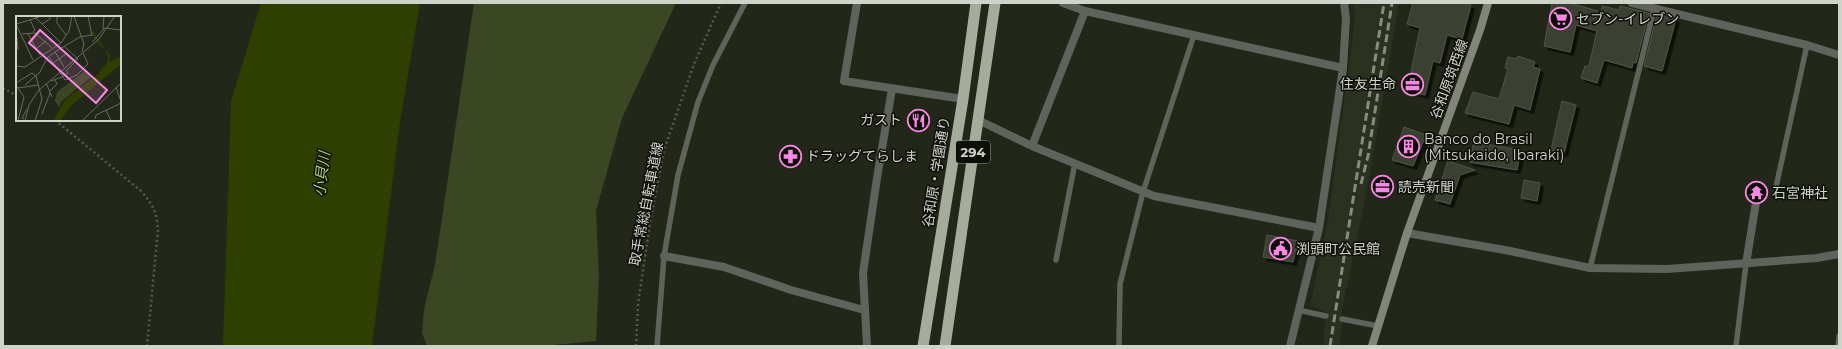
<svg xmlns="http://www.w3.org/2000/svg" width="1842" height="349" font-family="Montserrat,'Noto Sans JP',sans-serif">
  <defs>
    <filter id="shadow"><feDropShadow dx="3.5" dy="3.5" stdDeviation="0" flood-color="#0009"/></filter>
  </defs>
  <rect width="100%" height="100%" fill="#22271a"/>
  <path fill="#2a311e" d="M1353 3H1399L1370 174 1341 316 1343 317 1339 346H1323L1326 312 1310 306 1328 219 1354 27 1355 13Z"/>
  <path fill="#3b4723" d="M474 3H676L622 118 596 211 599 276 596 341 543 346H427L422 333 424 309 435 265Z"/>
  <path fill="#2e3f00" d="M261 3H420L400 122 372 346H223L231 101Z"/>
  <path fill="#3b4032" stroke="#505546" filter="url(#shadow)" d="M1413 3H1462L1471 5 1462 39 1447 35 1440 63 1433 61 1425 95 1407 91 1420 28 1407 24Z
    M1552 3H1570L1601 12 1602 6 1619 10 1620 6 1649 13 1636 63 1633 62 1632 68 1604 60 1597 83 1581 78 1585 66H1589L1597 31 1576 25 1570 52 1544 46Z
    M1657 15 1676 19 1662 71 1644 66Z
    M1518 56 1535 62 1533 67 1540 69 1530 110 1514 105 1509 124 1465 113 1473 92 1499 99 1508 69 1505 68 1508 57 1516 59Z
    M1562 101 1576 105 1564 153 1551 150Z
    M1404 127 1426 135 1413 166 1392 160Z
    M1474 142 1521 150 1517 170 1469 162Z
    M1448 161 1475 170 1460 175 1450 204 1435 200Z
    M1524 180 1540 183 1537 201 1521 198Z
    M1267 235 1298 241 1293 262 1263 257Z"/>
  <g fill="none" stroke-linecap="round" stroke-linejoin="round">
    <path stroke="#575b4f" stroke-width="2.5" stroke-dasharray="2 3" stroke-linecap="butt" d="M3 88 17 96
      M55 120 141 191C153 205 157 212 158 230L147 346
      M636 346 638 304 650 223 664 150 694 64 721 3"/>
    <path stroke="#60635c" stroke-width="5.5" d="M1776 187 1807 45
      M1056 260 1075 163
      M1590 268 1654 9
      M1298 310 1326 316
      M1342 319 1378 326
      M657 346 664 256 678 175 698 102 713 65 745 3
      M1119 346 1120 284 1143 192 1194 35
      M1736 346 1746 264
      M1838 346 1839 336"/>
    <path stroke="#60635c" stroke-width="8" d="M857 3 844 81 963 99
      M1063 3 1085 11 1343 68
      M1632 3 1807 45 1839 55
      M978 120 1032 146 1154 196 1319 228
      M1032 146 1085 11
      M1407 233 1505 250 1590 268 1667 269 1817 258 1839 254
      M664 256 724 267 791 290 864 310
      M1746 264 1757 196
      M867 346 863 273 877 178 892 89"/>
    <path stroke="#60635c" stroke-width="8" d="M1290 346 1319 228 1343 68 1346 18 1344 3"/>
    <path stroke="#81857a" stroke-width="8" d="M1372 346 1407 233 1480 30 1488 3"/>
    <path stroke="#a6ac9c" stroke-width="11" d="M923 346 963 99 976 3
      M945 346 995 3"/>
    <path stroke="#878b80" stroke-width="3" stroke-dasharray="8 4" stroke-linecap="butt" d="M1361 184 1368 156 1392 3
      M1330 346 1384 3"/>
  </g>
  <defs>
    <symbol id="supermarket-ring" viewBox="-11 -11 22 22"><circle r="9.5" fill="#0d0f09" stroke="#fb87e5" stroke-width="1.5"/><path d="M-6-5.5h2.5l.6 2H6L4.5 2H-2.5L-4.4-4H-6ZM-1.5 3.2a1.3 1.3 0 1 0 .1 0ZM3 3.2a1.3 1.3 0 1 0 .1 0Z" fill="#fb87e5"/></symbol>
    <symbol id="office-ring" viewBox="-11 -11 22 22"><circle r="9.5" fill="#0d0f09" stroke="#fb87e5" stroke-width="1.5"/><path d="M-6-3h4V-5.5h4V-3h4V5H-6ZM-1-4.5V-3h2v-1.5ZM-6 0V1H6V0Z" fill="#fb87e5"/></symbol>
    <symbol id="restaurant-ring" viewBox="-11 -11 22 22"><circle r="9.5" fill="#0d0f09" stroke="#fb87e5" stroke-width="1.5"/><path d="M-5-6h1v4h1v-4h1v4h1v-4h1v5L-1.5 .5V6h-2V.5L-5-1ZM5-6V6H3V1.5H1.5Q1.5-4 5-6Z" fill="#fb87e5"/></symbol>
    <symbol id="building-ring" viewBox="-11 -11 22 22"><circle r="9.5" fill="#0d0f09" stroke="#fb87e5" stroke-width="1.5"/><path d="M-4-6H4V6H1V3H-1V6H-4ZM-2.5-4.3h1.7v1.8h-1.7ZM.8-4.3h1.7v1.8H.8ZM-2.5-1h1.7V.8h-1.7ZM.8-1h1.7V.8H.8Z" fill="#fb87e5"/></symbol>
    <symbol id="pharmacy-ring" viewBox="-11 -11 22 22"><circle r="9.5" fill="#0d0f09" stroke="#fb87e5" stroke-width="1.5"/><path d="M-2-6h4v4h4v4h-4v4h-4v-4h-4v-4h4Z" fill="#fb87e5"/></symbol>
    <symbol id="temple-ring" viewBox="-11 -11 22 22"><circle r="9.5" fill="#0d0f09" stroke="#fb87e5" stroke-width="1.5"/><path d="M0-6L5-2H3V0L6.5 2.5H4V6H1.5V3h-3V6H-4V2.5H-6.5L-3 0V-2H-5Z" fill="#fb87e5"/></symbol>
    <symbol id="civic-ring" viewBox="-11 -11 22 22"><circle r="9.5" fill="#0d0f09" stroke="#fb87e5" stroke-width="1.5"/><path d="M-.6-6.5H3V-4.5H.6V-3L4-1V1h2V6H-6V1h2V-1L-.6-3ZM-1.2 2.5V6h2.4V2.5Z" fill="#fb87e5"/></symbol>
  </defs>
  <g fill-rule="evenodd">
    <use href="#supermarket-ring" x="1548" y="6" width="25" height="25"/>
    <use href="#office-ring" x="1400" y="72" width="25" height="25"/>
    <use href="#restaurant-ring" x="906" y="108" width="25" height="25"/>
    <use href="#building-ring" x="1396" y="134" width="25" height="25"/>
    <use href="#pharmacy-ring" x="778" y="144" width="25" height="25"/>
    <use href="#office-ring" x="1370" y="174" width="25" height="25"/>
    <use href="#temple-ring" x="1744" y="180" width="25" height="25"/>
    <use href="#civic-ring" x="1268" y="236" width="25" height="25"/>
  </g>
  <g text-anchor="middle" stroke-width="3" stroke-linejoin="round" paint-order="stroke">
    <rect fill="#0d0f09" stroke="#969890" stroke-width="1" x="956" y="141" width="34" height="22" rx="3"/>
    <g font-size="13" font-weight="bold" fill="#d0d3ca">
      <text x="973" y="157">294</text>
    </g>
    <g font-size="14" fill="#d0d3ca" stroke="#0d0f09" text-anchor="start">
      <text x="1576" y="24">セブン-イレブン</text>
      <text x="1396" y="89" text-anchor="end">住友生命</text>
      <text x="902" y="125" text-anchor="end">ガスト</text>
      <text x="1424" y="144">Banco do Brasil<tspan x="1424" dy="16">(Mitsukaido, Ibaraki)</tspan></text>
      <text x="806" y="161">ドラッグてらしま</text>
      <text x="1398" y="192">読売新聞</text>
      <text x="1772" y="198">石宮神社</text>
      <text x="1296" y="254">渕頭町公民館</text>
    </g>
    <g font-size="14" fill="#d0d3ca" stroke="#0d0f09">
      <text transform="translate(1449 79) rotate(-70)" y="5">谷和原筑西線</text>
      <text transform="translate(936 172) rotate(-81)" y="5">谷和原・学園通り</text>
      <text transform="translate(646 204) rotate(-79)" y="5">取手常総自転車道線</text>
    </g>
    <g font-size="15" font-style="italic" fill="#afcd78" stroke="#0d0f09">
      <text transform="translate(322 174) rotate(-83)" y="5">小貝川</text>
    </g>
  </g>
  <g transform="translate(16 16)">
    <rect width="105" height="105" fill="#22271a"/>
    <path d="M69 55 75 61 46 85 43 91 39 85 41 76Z" fill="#3b4723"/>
    <path d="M105 40V48L55 90 44 105H37L49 84 81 59 90 48Z" fill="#2e3f00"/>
    <path fill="none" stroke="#2e3f00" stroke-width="2" d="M76 16 87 32M90 36 93 40 92 49"/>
    <path fill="none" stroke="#686c60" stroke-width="1" d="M25 0 20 2 45 27M41 0V7L50 19M58 0 68 28 66 36M72 0 76 20M14 4 19 14 17 16M0 8 17 44M0 8 20 2 18 0M26 8 34 3V0M87 13 88 0M6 18 19 17 36 32M12 18 24 39M1 22 2 34M76 26 89 12 105 14M48 30 62 43 50 55M20 33 30 25M39 36 48 51M33 41 49 64 61 59 72 48 67 37M37 47 50 38M0 50 9 51 45 27 53 15 56 0M35 65 46 61 52 57 50 54M0 67 16 57 20 60 26 83 19 105M30 67 36 81M0 69 8 81 2 105M9 69 24 56 31 42 39 36 64 21 76 19M100 71 105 86M2 72 22 69M33 76 41 68 39 64M90 94 95 105M26 98 34 77M8 103 6 102 11 93M79 103 80 99 105 87M9 105 13 89 22 75 83 23 99 0M66 105 105 67"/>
    <path fill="#fb87e5" fill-opacity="0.15" stroke="#fb87e5" stroke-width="2" d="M24 14 91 74 80 87 13 27Z"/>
    <rect width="105" height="105" fill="none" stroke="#d0d3ca" stroke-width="2"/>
  </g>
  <rect width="1842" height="349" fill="none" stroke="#d0d3ca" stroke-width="8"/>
</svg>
